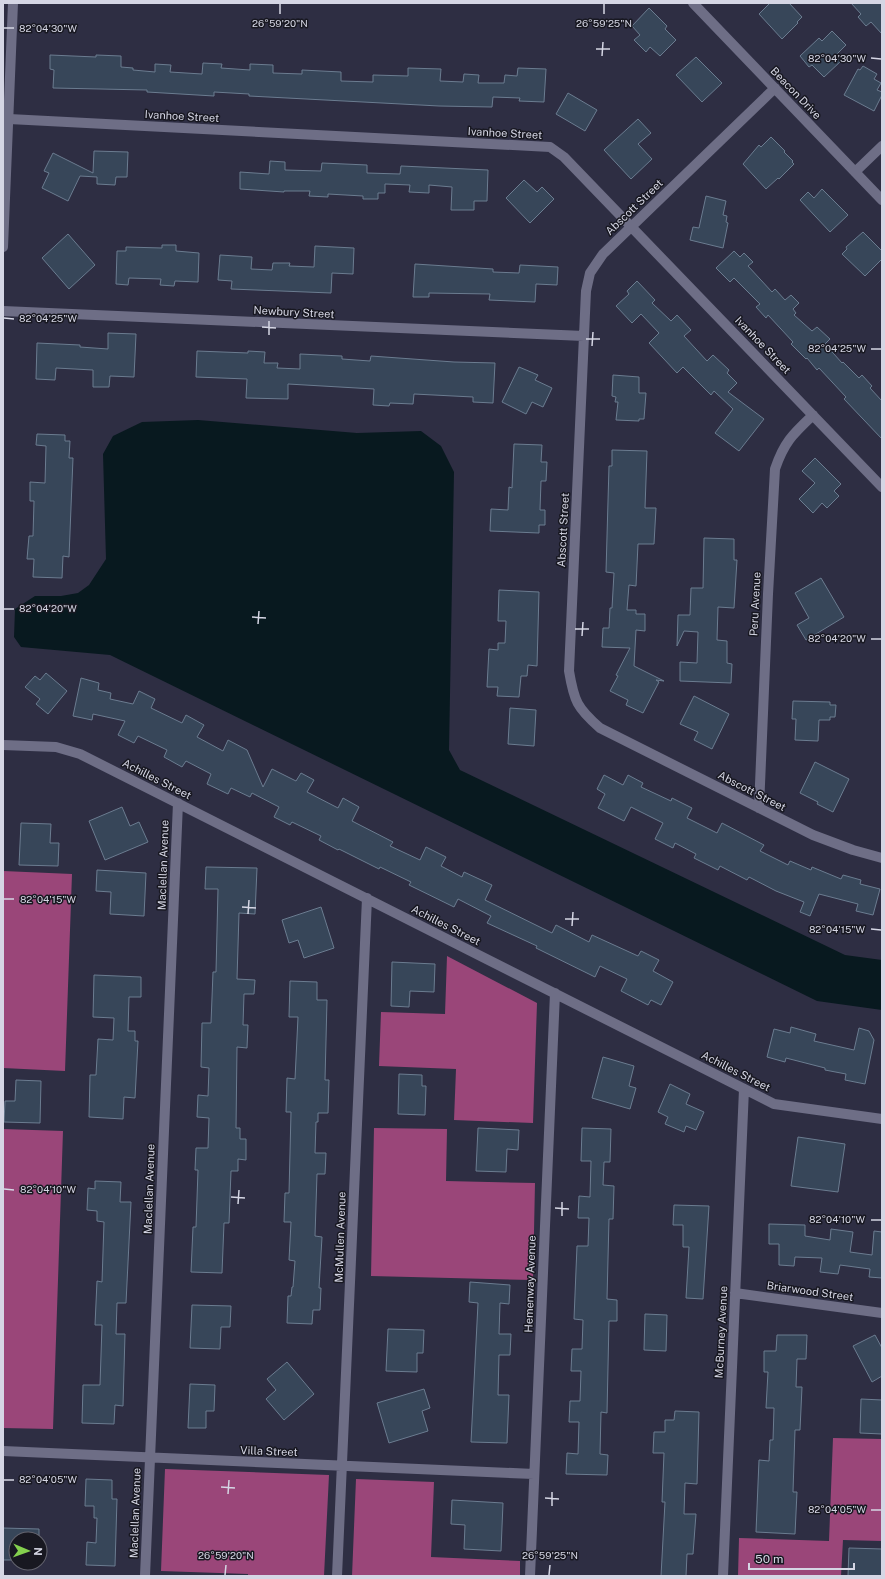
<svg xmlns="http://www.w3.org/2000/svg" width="885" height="1579" font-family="'Public Sans',sans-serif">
  <rect width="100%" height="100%" fill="#2e2e43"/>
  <path fill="#9a4679" d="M3 871 72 874 65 1071 3 1068Z
    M447 956 537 1003 533 1123 454 1120 456 1069 379 1066 381 1012 445 1014Z
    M374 1128 447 1129 446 1181 535 1183 533 1280 371 1276Z
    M3 1129 63 1131 53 1429 3 1428Z
    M833 1438 882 1439V1541L843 1540 841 1576H738L739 1538 829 1541Z
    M165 1469 329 1475 324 1576H248V1574L161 1571Z
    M356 1479 434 1482 431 1557 520 1561V1576H352Z"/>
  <path fill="#08191f" d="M198 420 357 433 421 431 441 446 454 472 449 750 460 770 845 955 882 960V1010L817 1001 110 655 21 647 14 637 15 609 35 596H61L78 593 89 585 106 559 103 454 113 436 142 422Z"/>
  <path fill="#374659" stroke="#6b7c90" d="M770 3H789L802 17 797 22 798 23 782 39 759 14Z
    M851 3H882V34L871 22 866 26 858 17 861 14Z
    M649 8 667 26 665 29 676 40 660 56 650 47 646 52 634 40 640 35 632 26Z
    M832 31 846 45 835 56 841 61 824 77 812 65 809 67 800 56 819 38 822 41Z
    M50 55 96 57V55L121 56V67L133 68V70L155 72V64L171 65 170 72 202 74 203 63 222 64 221 68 250 70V64L273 65V73L302 74V70L341 72V81L373 82V75L408 76V68L441 69 440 81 463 82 464 74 479 75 478 83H504L505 75 517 76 518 68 546 69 544 102 519 101 520 98 493 97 492 107 439 106 249 96V94L214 92V96L147 92V90L53 88 54 70 50 69Z
    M696 57 722 83 702 102 676 75Z
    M863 66 877 74 874 79 881 83 877 90 882 92V95L874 111 844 95 858 69 860 70Z
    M568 93 597 110 585 131 556 114Z
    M638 119 651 133 638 144 652 159 631 179 604 150Z
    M771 137 785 151 784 152 793 161 792 162 794 164 779 179 778 178 766 189 743 164 759 145 761 147Z
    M94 151 128 152 127 177H116L115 185 97 184V177L80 176 68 201 42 188 49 173 44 171 53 153 93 173Z
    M270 161 285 162V170L321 171 322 163 367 165V173L400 174 401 166 488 170 487 201H474V210H451L452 187 429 185V193L409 192 410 185 385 184V193H378V199H363V196L328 194V197L309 196 310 191H284V192L240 189V172L269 174Z
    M524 180 537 192 542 187 554 199 530 223 506 198Z
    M822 189 848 215 830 232 800 200 808 192 814 198Z
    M706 196 726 201 723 215 727 216 726 222 728 223 723 248 690 240 693 227 699 228Z
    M863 232 882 251V259L865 276 842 254 847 249 846 247Z
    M68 234 95 265 69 289 42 258Z
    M162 245H176V251L199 253 198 282 175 281 174 286 160 285 161 279 129 278 128 285 116 284 117 251H126V247L162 248Z
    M315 246 354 248 353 274 332 273 331 293 231 289 232 281 218 280 220 255 252 257 251 269 272 270 273 263H290L289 266 314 267Z
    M734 251 740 257 744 253 753 262 748 266 772 292 775 289 785 300 791 295 799 303 793 309 796 313 794 315 812 331 817 327 830 339 825 344 842 363 843 362 859 378 862 375 872 386 870 388 882 401V439L844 399 846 397 819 368 817 370 807 358 806 359 791 344 793 342 768 315 766 318 756 307 760 304 734 278 730 282 716 268Z
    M415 264 493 269V272L519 273 520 265 558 267 557 285 536 284 535 302 489 300 490 294 429 293V297H413Z
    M637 281 655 300 652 303 671 321 677 315 691 330 684 336 707 361 713 355 729 370 727 373 737 383 728 392 764 419 739 451 715 433 733 409 714 391 711 395 683 367 677 373 649 343 659 333 641 314 632 323 616 306 629 294 627 291Z
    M108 333 136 334 134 377 110 376 109 387H93V370L56 368 55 380 36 379 37 343 80 345V347L108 349Z
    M197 351 248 353V351L265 352 264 363H278L277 368 300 369V354L342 356V359L370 361 371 356 454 362 495 363 493 403 473 402V397L414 394 413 404 390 403 389 406 373 405 374 389 288 384V399L246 398 247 379 196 377Z
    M519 367 538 375 535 380 552 388 543 407 532 402 526 414 502 402Z
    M613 375 639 377V393H646L644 419H639V421L616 420 618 402H615L616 397 612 396Z
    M37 434 65 435V441H70L69 458H73L69 557 63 556 62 578 33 577 34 559H27L29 536H33L34 501H30V482L45 483 46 446 36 445Z
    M514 444 542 445 541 462H547L546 481H541L540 510H545V525H539V533L490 531 491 509 508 510 509 487 512 488Z
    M612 450 647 451 645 508H656L654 544H638L636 586 629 585 627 610H636V614H645V631L636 630 634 666 664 681 656 680 659 682 643 713 626 705 628 700 610 691 618 676 616 675 630 648 602 647 603 628H609L610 608H612L614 573 606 572 609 466H612Z
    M815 458 841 484 834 491 839 496 827 508 822 503 813 513 799 499 815 483 802 471Z
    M704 538 734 539V560H737L734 608 718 607 717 640 727 641V663L732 664 731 683 680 681V662L697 663 698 632 684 631 677 646 678 615H690L691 588H703Z
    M821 578 844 617 806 640 797 625 809 618 795 593Z
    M499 590 539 592 537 666 528 665 527 676H521L519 697 497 696 498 687H487L489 649 498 650V643H505L506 621H498Z
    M46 673 67 691 48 714 36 704 40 699 25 687 35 676 40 680Z
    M81 678 99 683 98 690 111 693 110 699 133 704 139 691 155 699 151 708 182 723 186 715 204 725 197 737 223 751 228 740 247 750 263 787 272 769 296 781 301 773 314 780 307 792 338 808 343 798 359 807 352 821 393 842 390 846 420 860 426 847 446 857 441 866 462 877 464 872 492 885 485 900 552 933 556 925 589 942 592 935 638 956 641 951 659 960 653 971 673 982 661 1005 651 1000 648 1005 621 991 627 979 600 966 595 977 536 948 537 946 487 923 491 916 458 899 454 907 409 885 411 882 380 867 379 869 339 849 338 850 319 840 321 836 292 822 290 825 274 817 279 807 252 793 250 797 231 788 228 794 207 784 211 774 186 761 182 767 164 757 167 750 138 736 134 743 118 735 125 721 93 714 92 720 73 716Z
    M694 696 729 714 712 749 694 740 698 732 680 724Z
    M793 701 830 702V705H836L835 717H830V720H819L818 741 795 740 796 719H792Z
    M510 708 536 710 534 746 508 744Z
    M815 762 849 779 833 812 817 804 818 802 800 793Z
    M604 775 623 785 628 775 643 783 641 787 671 801 672 798 692 808 687 818 717 833 722 823 764 845 760 851 788 865 790 861 811 870 812 867 841 879 843 875 861 880 860 884 880 889 873 915 856 911 858 904 819 894 810 916 800 912 804 902 776 891 749 877 747 880 720 866 718 870 694 858 696 854 675 843 673 848 655 839 663 823 631 807 624 821 598 808 605 794 597 789Z
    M122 807 130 826 139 822 148 842 105 860 89 821Z
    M21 823 51 824 50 843H59L58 866 19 865Z
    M206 867 257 868 255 914 239 913 237 979 255 980 254 994H244L243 1025H248L247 1048 237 1047 236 1128H240V1139H246V1160L238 1159V1171H231L229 1223H224L222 1273 191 1272 193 1227H196L198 1170H195L196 1148H208L209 1118 197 1117 198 1095 208 1096 209 1068 201 1067 202 1023H211L213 972H216L218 889H205Z
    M97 870 146 873 144 916 110 914 111 892 96 891Z
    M321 907 334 948 304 958 298 940 289 943 282 920Z
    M392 962 435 964 434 992 410 991 409 1007 391 1006Z
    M94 975 141 977V997H129L128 1031H135V1041H138L135 1098 124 1097 123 1119 89 1117 90 1075H96L98 1039 113 1040 114 1018 93 1017Z
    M290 981 317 982V1000H327L325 1080H329L328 1113H318V1122H316L315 1153H326L325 1174H317L315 1236 322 1237 319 1288H321L320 1310H313L312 1324 287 1323 288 1296H291L292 1287H293L295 1261 289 1260 291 1222H284L285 1193H289L291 1112H286L287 1078 295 1079 298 1017H289Z
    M791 1027 816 1034 814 1041 854 1050 859 1028 869 1031 874 1040 865 1084 845 1080 846 1074 825 1070V1068L786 1058 785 1062 767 1057 774 1029 790 1033Z
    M603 1057 634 1066 629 1086 636 1088 630 1109 592 1098Z
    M399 1074 422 1075V1086H426L425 1115 398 1114Z
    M16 1080 41 1081 40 1123 4 1122 5 1101H15Z
    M670 1084 690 1094 686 1104 704 1112 696 1130 686 1126 684 1132 665 1124 668 1117 658 1112Z
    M478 1128 519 1130 518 1150 507 1149 506 1172 476 1171Z
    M582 1128 611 1129 610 1162H604L603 1185 614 1186 613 1219H609L607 1299 617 1300V1321H609L607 1413 601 1412 600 1454 608 1455 607 1475 566 1474 567 1453 578 1454 579 1422H569L570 1401H580L581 1371H571L572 1349H582L583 1320 574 1319 577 1246H588L589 1218H578L579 1196 590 1197 591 1161H581Z
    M798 1137 845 1144 838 1192 791 1186Z
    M95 1181 121 1182 120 1202H131L126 1303H117L116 1334H125L123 1406 115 1405 114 1424 82 1423 83 1385H100L102 1325H95L97 1281 102 1282 104 1222 97 1221V1211L87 1210 88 1188 95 1189Z
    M674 1205 709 1206 703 1299 686 1298 689 1247H683V1225H673Z
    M769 1224 805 1225V1236L830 1240 831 1229 853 1232 850 1252 872 1255 874 1231 882 1232V1278L869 1277 870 1269 840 1265 838 1274 820 1272 822 1258 795 1257 794 1266 779 1265V1244H769Z
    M470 1282 510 1285 509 1304 500 1303 499 1334H511L510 1355H499L498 1395H509L507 1443 471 1442 478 1303 469 1302Z
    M192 1305 231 1306 230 1327H221L220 1349 190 1348Z
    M645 1314 667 1315 666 1351 644 1350Z
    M388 1329 424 1330 423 1353H417V1372L386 1371Z
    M777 1335H807L806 1359H797L796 1387H802L800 1430H795L793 1492H797L795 1534 756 1532 759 1460 769 1461 770 1440H773L774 1408H766L768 1372H764V1351H776Z
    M875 1335 882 1348V1376L872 1382 853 1346Z
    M287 1362 314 1394 284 1420 266 1399 276 1390 267 1379Z
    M190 1384 215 1385 214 1411H206V1428H188Z
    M424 1389 430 1408 422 1411 428 1431 389 1443 377 1403Z
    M861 1399 882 1400V1434L860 1433Z
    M675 1411 699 1412 697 1484 685 1483 684 1514H696L693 1554H687L686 1576H661L665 1502H662L664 1453H653L654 1432H665V1420H674Z
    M86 1479 112 1480V1499H117L115 1566 86 1565 87 1542 96 1543 97 1518H94V1506H85Z
    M452 1500 503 1503 501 1551 464 1549 465 1525 451 1524Z
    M3 1528 39 1529V1539H16V1560H3Z
    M849 1548 882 1549V1576H848Z"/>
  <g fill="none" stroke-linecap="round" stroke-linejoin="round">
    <path stroke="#6e6e86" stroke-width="10" d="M693 3 882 200
      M775 88 603 254 590 273 586 291 569 671C574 701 577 708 600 728L813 835 853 850 882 858
      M9 119 550 147 564 157 882 487
      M855 172 882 146
      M3 311 584 336
      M3 745 56 747 80 754 774 1104 882 1119
      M759 808 768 594 775 469C784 442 793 434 813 415
      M735 1293 882 1313
      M3 1451 534 1474
      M145 1576 178 803
      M337 1576 367 898
      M530 1576 555 993
      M723 1576 744 1089"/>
    <path stroke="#6e6e86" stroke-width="10" d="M3 247 13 3"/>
  </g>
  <path fill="none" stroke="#d5d6e4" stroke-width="1.5" d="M280 14V4M604 14V4M4 28H14M596 49H610M602 56 603 42M871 58 881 59M4 318 14 319M262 327 276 328M269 335V321M586 339H600M592 346 593 332M871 349H881M4 609H14M252 617 266 618M258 624 259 611M575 629H589M582 636 583 622M871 639H881M4 899H14M242 907 256 908M248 914 249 900M565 919H579M572 926 573 912M871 929 881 930M4 1189 14 1190M231 1197 245 1198M238 1204 239 1190M555 1208 569 1209M562 1216V1202M871 1220H881M4 1480H14M221 1487 235 1488M228 1494 229 1480M545 1498 559 1499M552 1506V1492M871 1510H881M225 1575 226 1565M549 1575 550 1565"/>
  <g text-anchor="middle" stroke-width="3" stroke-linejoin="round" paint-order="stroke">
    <g font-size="11" fill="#d5d6e4" stroke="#181821">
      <text transform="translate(796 93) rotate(46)" y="4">Beacon Drive</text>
      <text transform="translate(182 116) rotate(3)" y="4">Ivanhoe Street</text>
      <text transform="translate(505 133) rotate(3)" y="4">Ivanhoe Street</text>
      <text transform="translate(634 207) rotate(-44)" y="4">Abscott Street</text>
      <text transform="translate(294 312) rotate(3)" y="4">Newbury Street</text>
      <text transform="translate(763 345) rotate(46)" y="4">Ivanhoe Street</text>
      <text transform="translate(563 530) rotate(-87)" y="4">Abscott Street</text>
      <text transform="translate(755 604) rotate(-87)" y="4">Peru Avenue</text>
      <text transform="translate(157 779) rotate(27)" y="4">Achilles Street</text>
      <text transform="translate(752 791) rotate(27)" y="4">Abscott Street</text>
      <text transform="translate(163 865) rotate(-88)" y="4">Maclellan Avenue</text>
      <text transform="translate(446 925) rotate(27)" y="4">Achilles Street</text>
      <text transform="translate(736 1071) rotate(27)" y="4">Achilles Street</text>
      <text transform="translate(149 1189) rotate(-88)" y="4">Maclellan Avenue</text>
      <text transform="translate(340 1237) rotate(-88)" y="4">McMullen Avenue</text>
      <text transform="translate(530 1284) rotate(-88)" y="4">Hemenway Avenue</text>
      <text transform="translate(810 1291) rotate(8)" y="4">Briarwood Street</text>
      <text transform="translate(721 1332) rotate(-87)" y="4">McBurney Avenue</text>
      <text transform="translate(269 1451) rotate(2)" y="4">Villa Street</text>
      <text transform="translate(135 1513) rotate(-88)" y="4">Maclellan Avenue</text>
    </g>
  </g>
  <g font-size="10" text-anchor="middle" fill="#d5d6e4" stroke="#181821" stroke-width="3" stroke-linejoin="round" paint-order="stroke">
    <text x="280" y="27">26°59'20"N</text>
    <text x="604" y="27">26°59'25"N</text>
    <text x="48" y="32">82°04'30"W</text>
    <text x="837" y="62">82°04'30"W</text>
    <text x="48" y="322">82°04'25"W</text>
    <text x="837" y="352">82°04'25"W</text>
    <text x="48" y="612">82°04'20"W</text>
    <text x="837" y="642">82°04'20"W</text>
    <text x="48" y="903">82°04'15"W</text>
    <text x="837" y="933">82°04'15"W</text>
    <text x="48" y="1193">82°04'10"W</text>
    <text x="837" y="1223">82°04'10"W</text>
    <text x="48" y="1483">82°04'05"W</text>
    <text x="837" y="1513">82°04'05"W</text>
    <text x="226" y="1559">26°59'20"N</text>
    <text x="550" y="1559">26°59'25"N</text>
  </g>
  <rect width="885" height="1579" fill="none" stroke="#d5d6e4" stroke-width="8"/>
  <g transform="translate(28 1551) rotate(92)"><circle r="19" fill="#181821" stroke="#64646f"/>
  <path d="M0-3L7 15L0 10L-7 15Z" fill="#84d04e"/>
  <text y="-6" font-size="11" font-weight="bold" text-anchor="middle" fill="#d5d6e4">N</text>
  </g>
  <path d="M749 1563v6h105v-6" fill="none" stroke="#d5d6e4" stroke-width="2"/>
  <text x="755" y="1563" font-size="12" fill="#d5d6e4" stroke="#181821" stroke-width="3" paint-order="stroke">50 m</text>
</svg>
